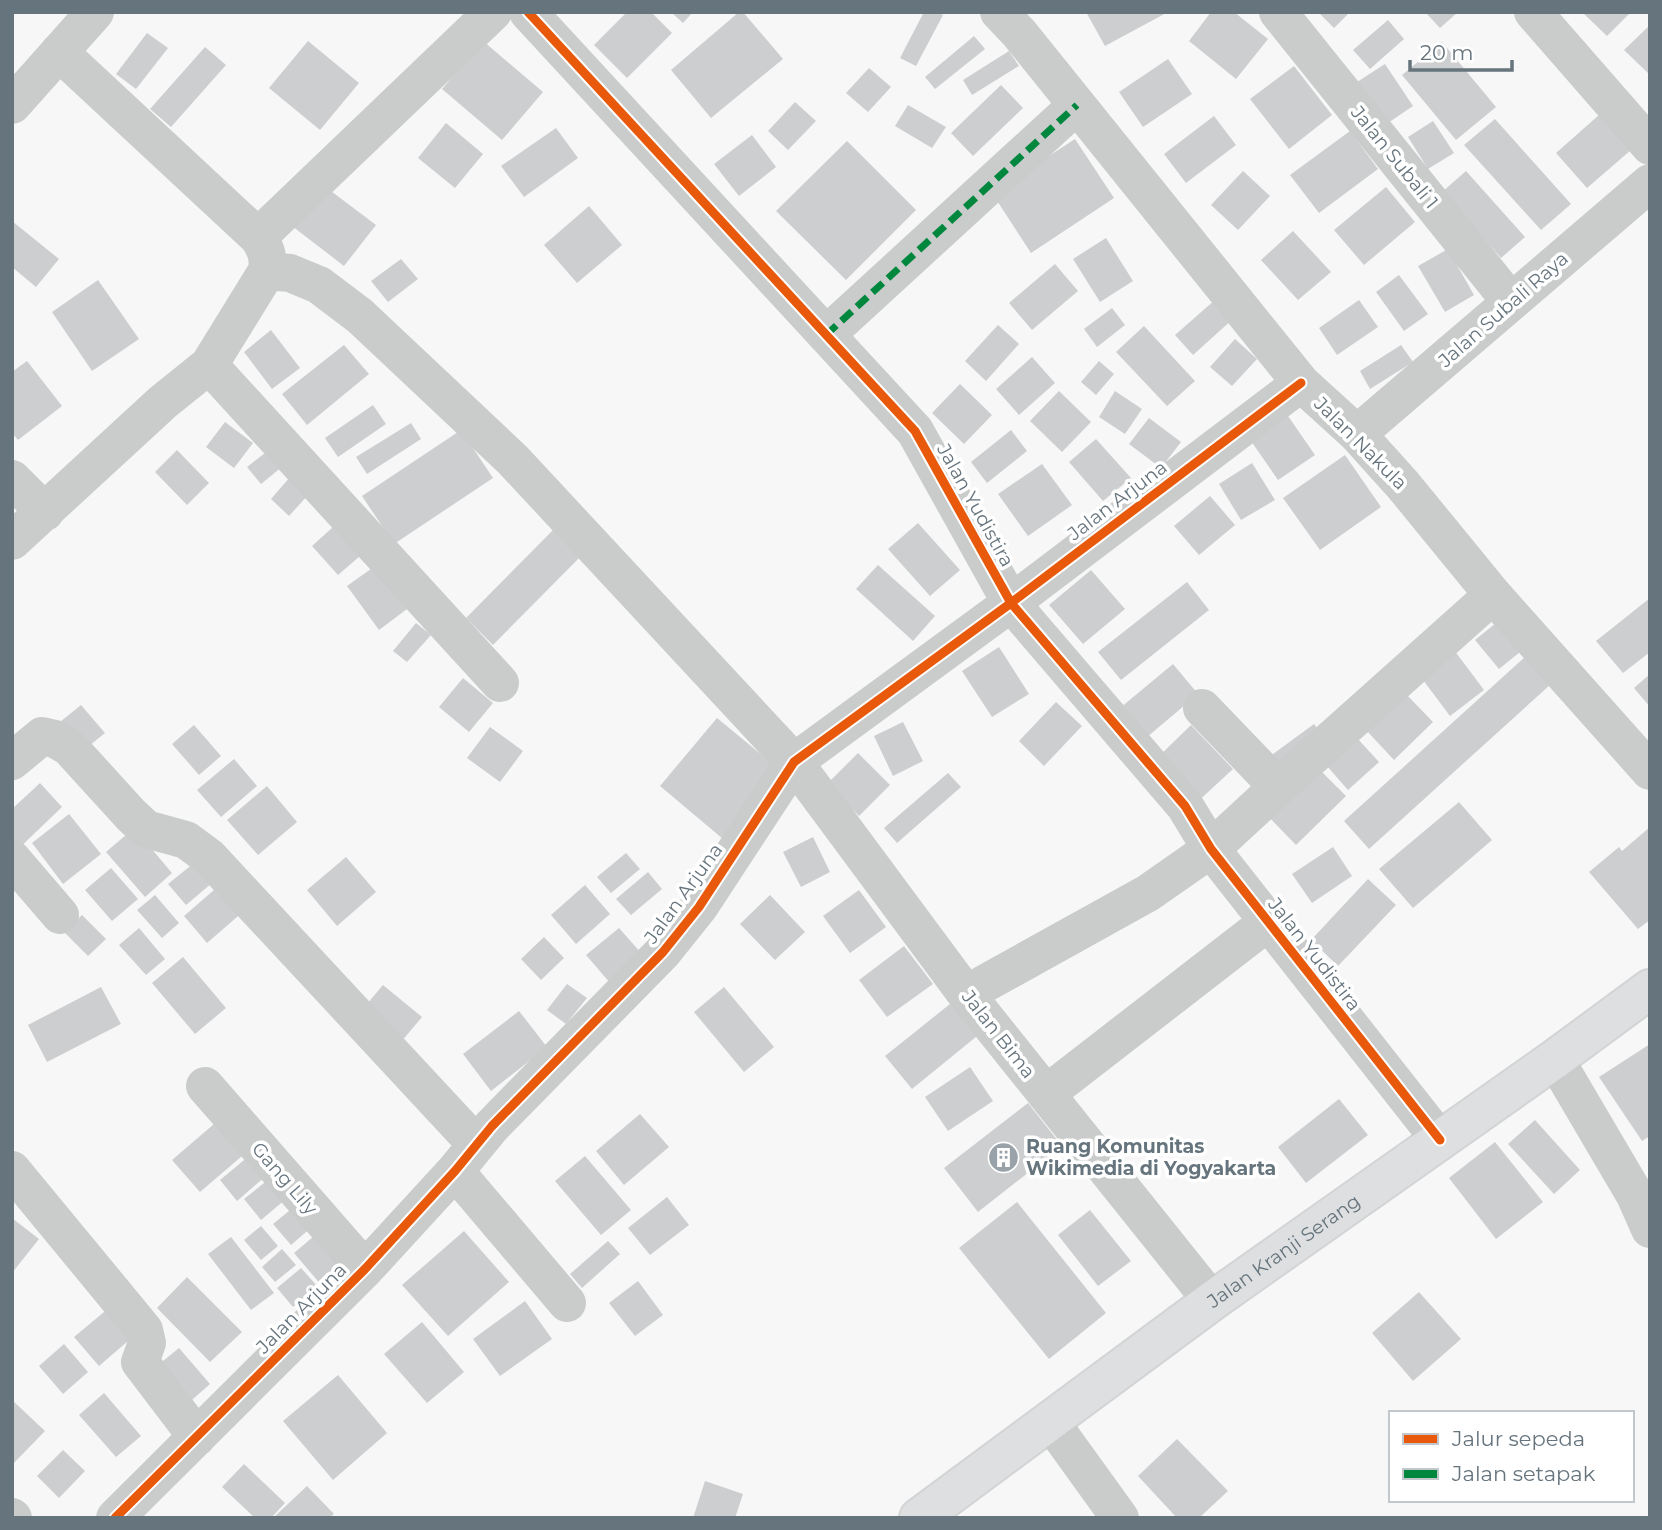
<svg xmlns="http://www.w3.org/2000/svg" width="1662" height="1530" font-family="Montserrat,sans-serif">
  <rect width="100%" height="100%" fill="#f7f7f7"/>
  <path fill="#cdcecf" d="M627 12H651L672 33 627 78 594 45Z
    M671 12H693L683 23Z
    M739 12H743L783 59 711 118 671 70Z
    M924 12H937L943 15 916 66 900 58Z
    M1086 12H1168L1105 46Z
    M1211 12H1234L1268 39 1236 79 1189 41Z
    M1318 12H1350L1334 28Z
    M1425 12H1458L1440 28Z
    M1582 12H1631L1607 36Z
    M1388 20 1404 39 1370 69 1353 50Z
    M1650 25V75L1624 50Z
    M147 33 168 48 136 89 116 74Z
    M974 36 985 49 935 89 925 77Z
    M308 41 359 83 320 130 269 88Z
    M483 41 543 92 502 140 442 89Z
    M1442 42 1496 107 1456 140 1402 75Z
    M205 47 226 65 171 127 150 109Z
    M1009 51 1019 66 972 95 963 80Z
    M1168 59 1192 94 1143 127 1119 92Z
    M1385 64 1413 106 1385 125 1357 82Z
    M1294 66 1332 115 1289 149 1250 99Z
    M869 68 891 87 868 112 846 93Z
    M1001 85 1023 108 973 156 951 133Z
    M795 102 816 121 788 150 768 131Z
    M908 105 946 127 932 148 895 126Z
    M1599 115 1631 150 1587 188 1556 153Z
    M1214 116 1236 145 1186 183 1164 154Z
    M1495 119 1571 204 1541 230 1464 145Z
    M1433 121 1454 153 1428 169 1408 137Z
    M446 123 483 154 455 188 418 158Z
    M556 128 578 158 524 197 501 166Z
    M1350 131 1378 169 1319 213 1290 175Z
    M752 135 776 167 739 196 714 164Z
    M1075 139 1114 198 1031 253 992 193Z
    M847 141 916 210 846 280 776 211Z
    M1243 171 1270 196 1238 230 1211 205Z
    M1466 171 1525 237 1501 258 1442 192Z
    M323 185 376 225 344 266 292 226Z
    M1386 187 1415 222 1364 265 1334 230Z
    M589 206 622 245 577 283 544 245Z
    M12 221 59 259 36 287 12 267Z
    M1293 231 1331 272 1298 300 1261 260Z
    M1106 238 1133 281 1100 302 1073 259Z
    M1448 249 1474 295 1445 312 1418 266Z
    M401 259 418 279 388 302 371 281Z
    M1055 264 1078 291 1032 330 1009 303Z
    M1399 275 1428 314 1404 331 1376 292Z
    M98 280 139 339 92 371 52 312Z
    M1216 299 1234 318 1193 355 1175 335Z
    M1359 300 1378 327 1337 355 1319 328Z
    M1112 308 1125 325 1097 347 1084 329Z
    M998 325 1019 344 986 381 965 361Z
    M1144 326 1195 381 1167 406 1116 352Z
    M271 330 300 368 272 389 244 352Z
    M1235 339 1257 359 1232 386 1210 367Z
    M344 345 369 374 307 425 282 394Z
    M1401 345 1413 362 1370 389 1360 371Z
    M1032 357 1055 383 1019 415 996 389Z
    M27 361 62 406 18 440 12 433V372Z
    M1099 361 1114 374 1096 395 1081 382Z
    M960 384 992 415 964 444 932 413Z
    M1059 391 1091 422 1062 452 1030 421Z
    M1115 391 1142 409 1125 434 1099 417Z
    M373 405 386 424 338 457 325 438Z
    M1288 416 1315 455 1278 480 1251 441Z
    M1149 418 1181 442 1161 468 1129 444Z
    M225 422 253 443 234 468 206 447Z
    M411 423 421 439 367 474 356 457Z
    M461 430 493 478 394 544 362 496Z
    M1011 430 1027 451 987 483 971 462Z
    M1096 439 1131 478 1103 501 1069 462Z
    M274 446 288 462 261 484 247 467Z
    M177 450 209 483 187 505 155 472Z
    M1345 455 1381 507 1320 550 1283 498Z
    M1252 463 1275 500 1241 520 1219 484Z
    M1042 464 1072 505 1028 536 998 494Z
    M290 477 309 494 289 516 271 499Z
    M1210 496 1235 525 1199 555 1174 526Z
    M918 523 960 570 930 596 888 549Z
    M557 526 584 553 493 645 466 618Z
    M333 527 360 556 338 575 312 546Z
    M878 565 935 616 913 641 856 589Z
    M375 566 407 609 379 630 347 586Z
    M1091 570 1125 609 1083 644 1049 605Z
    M1187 582 1209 610 1121 680 1098 652Z
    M1650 598V652L1623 673 1596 641Z
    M1506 615 1530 644 1499 669 1475 640Z
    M416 623 431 635 407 662 393 651Z
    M999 647 1029 694 992 717 962 671Z
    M1454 650 1484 690 1450 716 1420 676Z
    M1526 656 1551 684 1369 849 1344 821Z
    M1173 664 1198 694 1140 743 1114 713Z
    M1650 674V707L1634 688Z
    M463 678 493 703 469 732 439 707Z
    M1405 693 1433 722 1394 760 1366 730Z
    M1056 702 1082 726 1044 766 1019 741Z
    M81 705 105 733 79 754 55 726Z
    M717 718 780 770 723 839 660 786Z
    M903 722 923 761 893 776 874 736Z
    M1314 724 1326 739 1278 777 1262 762Z
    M194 725 221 756 199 775 172 744Z
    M1191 725 1233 769 1194 805 1153 762Z
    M490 727 523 751 500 782 467 758Z
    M1357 738 1379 762 1348 790 1327 766Z
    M858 753 890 785 859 816 827 784Z
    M234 759 257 786 221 817 197 790Z
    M1315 765 1346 796 1296 845 1266 814Z
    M948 773 961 787 897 843 884 828Z
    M40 783 62 807 14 853 12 850V809Z
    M267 786 297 822 258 855 227 820Z
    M1459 802 1492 840 1413 908 1379 869Z
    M69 814 101 854 63 884 32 843Z
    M1650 827V920L1638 929 1589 872 1619 847 1622 851Z
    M134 828 172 873 145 897 106 852Z
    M813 837 830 872 801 887 783 852Z
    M1333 847 1352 876 1312 903 1292 874Z
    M626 853 640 869 611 893 597 877Z
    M346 857 376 892 337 926 307 890Z
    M194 863 212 883 186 905 168 884Z
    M111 868 138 899 112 921 85 890Z
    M648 872 662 889 631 915 616 899Z
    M1368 879 1396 905 1338 966 1311 940Z
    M222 883 245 910 207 943 184 916Z
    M585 885 610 914 576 944 551 915Z
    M859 890 886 927 850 953 823 916Z
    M155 895 179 923 162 938 137 910Z
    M770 895 805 932 775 960 740 924Z
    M82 915 106 939 88 956 64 932Z
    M139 928 165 959 146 975 119 945Z
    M619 928 650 963 617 991 586 955Z
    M544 937 564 958 541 980 521 959Z
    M904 946 933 984 887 1017 859 980Z
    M183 957 226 1008 195 1034 152 983Z
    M567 984 587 998 566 1024 547 1010Z
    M383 985 422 1017 401 1042 362 1010Z
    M101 987 121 1024 47 1062 28 1025Z
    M724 987 774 1047 744 1072 694 1012Z
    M955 1000 982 1032 912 1089 885 1056Z
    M519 1011 547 1047 491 1091 463 1054Z
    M1650 1044V1136L1642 1141 1599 1077Z
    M970 1067 993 1101 948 1131 925 1097Z
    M1339 1099 1368 1135 1306 1183 1278 1147Z
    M1028 1103 1062 1146 978 1212 944 1168Z
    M640 1114 669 1147 624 1185 596 1151Z
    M1535 1120 1580 1170 1554 1194 1508 1144Z
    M214 1124 242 1156 200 1192 172 1160Z
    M1495 1142 1543 1202 1496 1239 1449 1178Z
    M249 1156 266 1176 237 1201 220 1180Z
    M585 1156 631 1210 601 1235 555 1181Z
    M269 1179 286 1199 261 1220 244 1199Z
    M667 1197 689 1225 650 1255 628 1228Z
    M1017 1202 1106 1313 1049 1359 959 1248Z
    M295 1206 313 1226 291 1245 273 1224Z
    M1090 1210 1131 1261 1098 1286 1058 1235Z
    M12 1218 39 1239 12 1273Z
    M261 1226 278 1246 261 1260 244 1240Z
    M320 1231 354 1271 328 1293 294 1253Z
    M464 1231 509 1282 448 1336 402 1285Z
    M231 1237 274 1293 251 1310 208 1254Z
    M608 1241 620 1254 582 1288 570 1274Z
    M282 1249 296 1265 275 1282 262 1267Z
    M301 1268 318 1287 293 1307 277 1288Z
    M187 1277 242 1332 210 1362 157 1308Z
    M638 1281 663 1315 635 1336 609 1303Z
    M1419 1292 1461 1339 1413 1381 1372 1333Z
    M525 1301 552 1339 500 1376 473 1339Z
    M110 1307 135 1335 99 1366 74 1337Z
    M422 1322 464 1372 427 1403 384 1354Z
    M64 1344 88 1372 63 1394 39 1366Z
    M179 1348 210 1384 184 1407 152 1370Z
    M338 1375 387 1433 333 1480 283 1421Z
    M104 1393 141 1436 116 1457 79 1415Z
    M12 1400 45 1431 12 1465Z
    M1177 1439 1228 1491 1199 1518H1177L1138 1476Z
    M63 1450 85 1471 59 1498 37 1476Z
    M244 1464 285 1503 271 1518H255L222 1487Z
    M705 1481 743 1494 735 1518H693Z
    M307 1486 334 1514 329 1518H273Z"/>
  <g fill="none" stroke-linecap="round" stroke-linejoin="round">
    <defs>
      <g id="major">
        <path id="s1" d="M919 1518 1212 1301 1555 1059 1650 989"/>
      </g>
    </defs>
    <use href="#major" stroke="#d3d4d5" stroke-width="42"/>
    <path stroke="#cacccc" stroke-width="38" d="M528 12 915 431 1011 603 1185 806 1211 849 1440 1140
      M999 12 1019 33 1301 383 1357 434 1403 485 1493 595 1650 771
      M1278 12 1511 302
      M1533 12 1650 146
      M59 52 258 237
      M12 105 95 12
      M267 271 290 273 319 285 360 316 513 460 794 762 966 994 1212 1301
      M826 335 1077 105
      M209 365 500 683
      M1357 434 1650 183
      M12 479 45 512
      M12 541 163 402 209 365 267 271C269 257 266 249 258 237L493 12
      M1202 708 1278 787
      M12 761 42 736 55 739 69 747 131 815 146 829 186 840 209 857 476 1144
      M12 859 60 915
      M966 994 1148 893 1211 849 1278 787 1493 595
      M1555 1059 1635 1195 1650 1229
      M205 1086 365 1269
      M1046 1094 1268 922
      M12 1170 144 1330 147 1343 140 1362 197 1437
      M455 1171 567 1303
      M1050 1421 1120 1518
      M12 1517 13 1518
      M115 1518 365 1269 455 1171 492 1126 663 952 699 907 794 762 1011 603 1301 383"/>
    <use href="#major" stroke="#dedfe0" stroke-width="38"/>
    <path stroke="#00873e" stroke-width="7" stroke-dasharray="14 7" stroke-linecap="butt" d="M826 335 1077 105"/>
    <defs>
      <path id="cycleway" d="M528 12 915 431 1011 603 1185 806 1211 849 1440 1140
        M115 1518 365 1269 455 1171 492 1126 663 952 699 907 794 762 1011 603 1301 383"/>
    </defs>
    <use href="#cycleway" stroke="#fff" stroke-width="13"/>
    <use href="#cycleway" stroke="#e8590c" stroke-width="9"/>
  </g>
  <defs>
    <symbol id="building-disc" viewBox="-11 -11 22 22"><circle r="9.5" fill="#99a2a8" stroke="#fff"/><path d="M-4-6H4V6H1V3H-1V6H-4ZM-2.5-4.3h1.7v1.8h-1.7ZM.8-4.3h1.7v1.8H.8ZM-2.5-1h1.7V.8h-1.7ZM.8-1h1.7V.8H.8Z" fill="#fff"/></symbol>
  </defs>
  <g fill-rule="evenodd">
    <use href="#building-disc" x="986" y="1140" width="35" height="35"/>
  </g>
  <g text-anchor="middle" stroke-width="7" stroke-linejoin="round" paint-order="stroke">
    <g font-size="19" fill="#66747d" stroke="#fff">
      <text transform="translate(1395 157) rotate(51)" y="7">Jalan Subali 1</text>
      <text transform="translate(1503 309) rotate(-41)" y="7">Jalan Subali Raya</text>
      <text transform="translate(1361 443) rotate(45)" y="7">Jalan Nakula</text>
      <text transform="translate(1117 500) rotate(-37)" y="7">Jalan Arjuna</text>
      <text transform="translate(976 505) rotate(61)" y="7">Jalan Yudistira</text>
      <text transform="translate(683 893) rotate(-54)" y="7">Jalan Arjuna</text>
      <text transform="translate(1315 954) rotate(52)" y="7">Jalan Yudistira</text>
      <text transform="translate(999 1034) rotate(52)" y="7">Jalan Bima</text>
      <text transform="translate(285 1178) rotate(49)" y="7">Gang Lily</text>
      <text dy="7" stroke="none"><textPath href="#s1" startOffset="452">Jalan Kranji Serang</textPath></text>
      <text transform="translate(301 1308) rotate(-45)" y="7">Jalan Arjuna</text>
    </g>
    <g font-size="19" font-weight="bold" fill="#66747d" stroke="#fff" text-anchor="start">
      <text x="1026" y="1153">Ruang Komunitas<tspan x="1026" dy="22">Wikimedia di Yogyakarta</tspan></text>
    </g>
  </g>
  <rect width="1662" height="1530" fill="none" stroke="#66747d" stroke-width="28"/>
  <rect x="1389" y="1411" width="245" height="91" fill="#ffffff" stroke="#c2c7cb" stroke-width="2"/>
  <rect x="1403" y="1434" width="35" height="10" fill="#e8590c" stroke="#c2c7cb" stroke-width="2"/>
  <text x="1452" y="1446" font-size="21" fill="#66747d">Jalur sepeda</text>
  <rect x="1403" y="1469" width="35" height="10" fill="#00873e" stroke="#c2c7cb" stroke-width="2"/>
  <text x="1452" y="1481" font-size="21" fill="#66747d">Jalan setapak</text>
  <path d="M1410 60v10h102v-10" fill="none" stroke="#66747d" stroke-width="3.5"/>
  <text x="1420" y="60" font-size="21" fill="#66747d" stroke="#ffffff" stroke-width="5" paint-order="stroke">20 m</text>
</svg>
